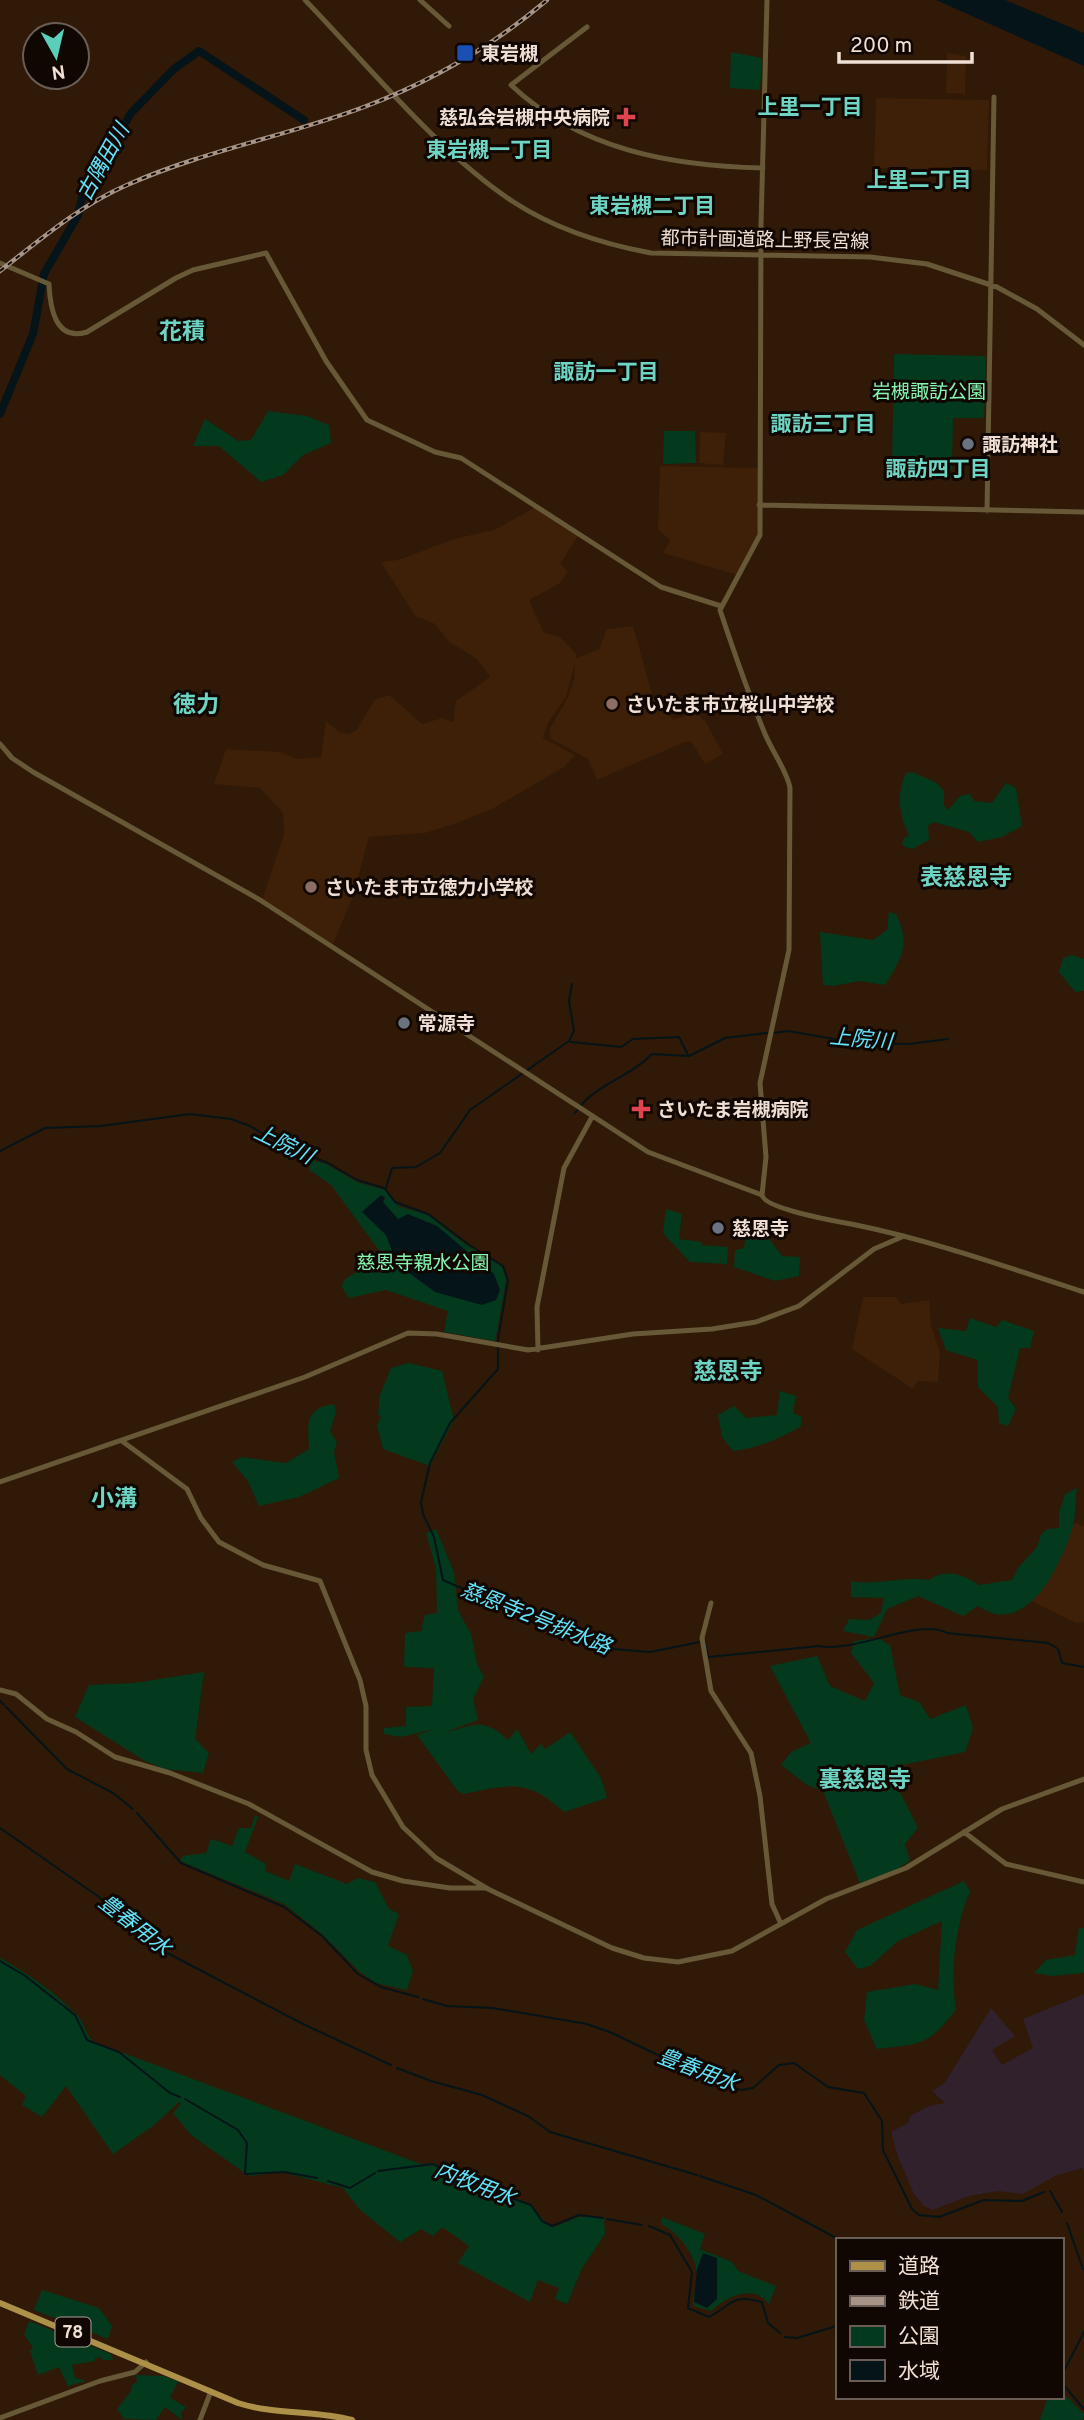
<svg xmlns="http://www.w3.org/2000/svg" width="1084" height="2420" font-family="Overpass,'Noto Sans JP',sans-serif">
  <rect width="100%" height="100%" fill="#301906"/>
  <path fill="#30212c" d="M1084 1994V2172L1082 2168 1055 2176 1023 2194 998 2191 969 2196 933 2210 924 2206 914 2194 898 2157 891 2132 908 2123 910 2116 929 2106 945 2103 932 2091 944 2084 991 2008 1015 2036 992 2050 1002 2065 1033 2048 1023 2019Z"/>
  <path fill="#3d2007" d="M947 53 966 56 965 94 946 93Z
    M876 98 989 100 987 170 874 168Z
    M700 432 726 433 723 465 699 463Z
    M660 466 761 468 760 535 738 575 663 553 670 540 658 529Z
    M536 507 579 534 560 564 568 571 559 584 529 600 544 633 560 637 576 654V659L599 649 607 629 633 626 653 697 674 720 697 711 703 721 705 720 723 754 705 764 691 741 685 742 597 780 588 759 551 739 549 730 568 697 574 680 575 663 566 697 548 723 543 738 575 755 564 767 492 809 457 823 425 833 369 837 352 899 332 946 262 900 284 834 283 813 260 788 214 784 226 749 280 752 297 759 321 757 326 721 340 732 349 734 357 730 374 700 389 695 422 724 442 718 453 722 456 701 490 677 477 659 449 642 435 624 415 616 381 562 398 560 457 538 494 530Z
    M863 1297H896L901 1304 929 1300 931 1325 940 1353 938 1382 918 1381 913 1389 852 1349Z
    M1076 1523 1084 1526V1622L1076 1623 1031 1601 1071 1525Z"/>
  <path fill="#033a1d" d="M731 52 762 58 760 90 730 88Z
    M894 354 986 356 984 418H953L952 470 892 468Z
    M268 411 307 416 329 425 331 443 303 455 283 475 261 482 219 446H193L205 419 238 441 251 440Z
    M664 431H695L696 463 663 464Z
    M912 772 935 782 944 791V805L948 810 960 796 970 794 974 801 992 803 1006 783 1016 788 1022 826 1002 837 978 842 969 832 933 822 928 826 929 840 912 849 905 847 902 844 904 838 909 835C899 815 896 794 906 773Z
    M889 912 896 914C911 945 902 957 885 985L860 981 833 986 823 985 820 932 873 940 887 930Z
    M1072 955 1084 959V991L1075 992 1059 972 1063 958Z
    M310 1159 326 1164 357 1182 385 1190 398 1206 428 1215 466 1245 497 1262 503 1269 506 1281 495 1341 444 1332 448 1311 386 1290 349 1298 341 1286 346 1278 384 1257 331 1185 309 1170Z
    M666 1209 682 1214 679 1239 702 1242V1245L728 1247 727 1264 690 1262 663 1233Z
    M747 1227H771L770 1240 782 1256 800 1257 799 1276 775 1281 734 1267 735 1250 744 1248Z
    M970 1318 996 1327 1002 1320 1034 1331 1030 1348H1020L1008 1398 1016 1409 1008 1426 999 1423 998 1407 978 1387V1360L946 1350 938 1328 966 1331Z
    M409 1363 442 1371 454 1420 430 1466 383 1449 377 1425 381 1417 378 1414 380 1395 391 1368Z
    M780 1391 796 1396 793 1413 802 1417 801 1426C783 1438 754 1449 733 1451L722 1437 718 1415 734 1406 746 1418 777 1415Z
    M334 1404 336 1411 330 1432 337 1442 334 1452 339 1478 299 1497 259 1506 248 1481 232 1462 242 1457 286 1463 309 1449C308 1425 304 1408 334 1404Z
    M1077 1488C1075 1500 1076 1514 1073 1526 1062 1564 1026 1640 978 1606L963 1616 918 1596 887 1609 874 1637 843 1631 849 1619 869 1620 881 1613 884 1598 851 1597V1581C877 1586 902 1576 929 1580 945 1568 964 1574 979 1585L1012 1580 1018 1568 1037 1547 1041 1534 1047 1529 1059 1528V1513L1065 1494Z
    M436 1529 454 1572 458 1610 471 1634 477 1664 484 1677 473 1699 478 1720 443 1733C473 1726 482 1716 508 1740L517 1729 531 1754 541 1744 545 1749 570 1732 601 1778 607 1798 564 1812C526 1778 511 1785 463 1794L457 1790 417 1735 436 1729 401 1737 384 1734V1728L406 1726V1707L432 1706 434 1668 404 1667 405 1633 421 1631 425 1615 437 1613 436 1568 426 1533Z
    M878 1638 890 1645 900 1695 919 1702 930 1719 966 1705 973 1728 965 1752 888 1768 918 1828 905 1844 910 1861 892 1872 860 1883 823 1791 807 1785 781 1765 791 1752 811 1743 770 1666 817 1656 830 1686 865 1701 874 1683 851 1653 854 1641Z
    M204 1672 195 1739 209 1753 203 1773 165 1769 145 1761 75 1717 89 1685 134 1683Z
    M255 1815 258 1817 245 1852 266 1864 265 1871 289 1881 295 1864 347 1884 358 1878 375 1882 389 1909 399 1914 388 1946 407 1955 413 1971 407 1990 376 1983 360 1972 321 1933 284 1904 180 1861 183 1856 206 1853 211 1839 232 1846 239 1828H251Z
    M964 1881 970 1892C955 1924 950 1974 956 2009 929 2046 920 2044 877 2049L864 2020 867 1992 915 1984 938 1990 942 1921 898 1941 870 1966 858 1969 845 1952 857 1930Z
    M1079 1928H1084V1973L1052 1976 1034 1973 1046 1960 1075 1955Z
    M0 1958C28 1973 54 1992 76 2014 85 2023 85 2034 94 2042L421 2164 434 2163 454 2177 531 2206 549 2226H557L578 2217H604L605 2234 582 2268 567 2304 555 2299 559 2288 538 2280 530 2302 458 2263 469 2246 442 2227 433 2236 421 2229 400 2242 359 2209 343 2188 282 2172 249 2176 191 2135 173 2113 181 2104 179 2102 153 2126 113 2154 66 2086 42 2117 22 2105 26 2096 0 2075Z
    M662 2217 705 2234 700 2249 732 2262 738 2271 776 2286 769 2304C753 2283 726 2297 711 2311L693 2306C693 2297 696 2288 697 2278 698 2257 679 2233 661 2224Z
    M42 2290 99 2308 112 2326 108 2339 34 2310Z
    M29 2321 111 2354 113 2360H103L100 2357 95 2358V2361L72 2365 75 2378 86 2381 68 2386 59 2367 38 2375 30 2351 33 2347 24 2335Z
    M136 2375 163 2376 178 2381 170 2398 186 2407 181 2413 182 2420 165 2407 156 2420 124 2419 117 2409 131 2391 132 2385 137 2382Z
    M1061 2391 1084 2414 1083 2420H1040L1048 2397H1061Z"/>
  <path fill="#051418" d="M936 0H1005L1084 33V66Z
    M381 1195 385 1198 383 1202 398 1219 408 1214 437 1226 494 1274 500 1290 496 1300 482 1305 435 1292 397 1264 386 1235 362 1212Z
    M703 2253 717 2258V2299L707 2308 694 2302 697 2269Z"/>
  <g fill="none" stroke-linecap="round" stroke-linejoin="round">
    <path stroke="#051418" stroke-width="2" d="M773 1033 788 1031 858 1043 909 1044 948 1039
      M571 1042 621 1047 633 1039 679 1037 688 1055
      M575 1113C595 1083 628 1079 652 1054L689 1056 725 1038 767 1033
      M0 1151 45 1128 101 1126 190 1114 231 1119 250 1126 284 1146 328 1163 357 1180 384 1188
      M386 1188 392 1168 416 1167 440 1153 470 1110 569 1041 574 1031 569 1001 572 984
      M385 1189 395 1202 428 1214 468 1244 503 1266 508 1280 498 1339V1369L450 1423 430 1463 421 1502 423 1514 434 1537 443 1580 500 1605 568 1628 601 1648 650 1652 705 1641 708 1657 819 1646C856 1653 921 1617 947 1633L1048 1643 1058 1649 1062 1663 1084 1667
      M0 1701 4 1705
      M6 1707 67 1769 113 1793 133 1809
      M137 1813 181 1863 284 1907 322 1936 358 1974 381 1987 418 1997
      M0 1828 99 1897 154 1946 303 2024 391 2065
      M0 1961 24 1975 75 2015 87 2040 119 2052 170 2093 180 2097
      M423 1999 447 2006 493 2008 587 2024 612 2033 712 2081 741 2090 753 2088 779 2065 794 2063 828 2087 864 2093 882 2121 883 2150 912 2209 919 2215 939 2217 984 2200 1022 2201 1044 2192
      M397 2068 431 2081 482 2095 528 2116 550 2132 697 2175
      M185 2099 238 2130 247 2143 245 2174 284 2172 317 2178
      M378 2171 433 2164 474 2185 531 2205 542 2221 552 2226 579 2215 603 2218
      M700 2176 756 2195 840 2240
      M328 2181 350 2188 375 2173
      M1050 2191 1062 2212
      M607 2219 642 2225
      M1067 2223 1083 2269
      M649 2226 670 2235 692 2272 688 2308 709 2317C732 2305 731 2293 762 2302L768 2323 780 2333
      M785 2337 797 2338 837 2326
      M1063 2373 1084 2332
      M1061 2382 1084 2409"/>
    <path stroke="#051418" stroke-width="8" d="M0 414 33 334 44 274 78 215 82 198 131 113 174 69 199 51 304 120"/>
    <path stroke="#675937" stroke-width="5" d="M305 0C366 63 439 153 512 201 553 228 602 244 651 253L870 257 927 264 997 287 1037 309 1084 345
      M420 0 449 26
      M587 27 511 85C580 150 672 166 763 168
      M0 263 49 284C50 307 55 342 87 332L176 278 193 270 266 253 326 361 367 420 435 452 461 458 661 587 721 606
      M759 505 1084 512
      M987 511 994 97
      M0 744 12 758 33 772 260 900 648 1152 762 1195C764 1209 841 1222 856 1225 934 1241 1009 1268 1084 1292
      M762 1195 766 1157 760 1083 789 950 790 788C788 773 772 751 765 734 748 693 734 652 720 610L760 535 761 225 767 0
      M538 1350 537 1307 564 1168 592 1117
      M122 1441 187 1489 201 1518 219 1542 263 1565 320 1581 360 1680 366 1706V1750L372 1775 403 1827 436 1858 488 1889 612 1948 644 1958 678 1962 732 1951 826 1899 906 1868 1002 1809 1084 1779
      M0 1482 305 1377 408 1333 437 1334 528 1350 633 1334 712 1329 756 1322 799 1306 874 1249 904 1236
      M711 1603 702 1638 711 1691 751 1753 760 1796 772 1904 781 1924
      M0 1690 16 1694 47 1719 76 1732 115 1757 170 1773 249 1804 372 1872 403 1881 450 1888H485
      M964 1832 1006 1864 1084 1882
      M0 2418 100 2381 135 2372 146 2362
      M200 2420 211 2391"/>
    <path stroke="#ae9148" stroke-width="6" d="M0 2303 238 2403C275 2415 314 2410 352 2420"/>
    <defs>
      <path id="rail" d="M0 271C41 239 79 206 127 185 203 151 287 136 364 107 430 82 494 45 547 0"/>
    </defs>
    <use href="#rail" stroke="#a79486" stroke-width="4.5"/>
    <use href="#rail" stroke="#110702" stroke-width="2" stroke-dasharray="5" stroke-linecap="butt"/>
  </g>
  <rect fill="#1a4fb4" stroke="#110702" stroke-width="2.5" x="456" y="44" width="18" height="18" rx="3.5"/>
  <g fill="#e0444e" stroke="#110702" stroke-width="2.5">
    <path d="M622.5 106.5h7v7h7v7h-7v7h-7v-7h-7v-7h7z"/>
    <path d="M637.5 1098.5h7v7h7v7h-7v7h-7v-7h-7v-7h7z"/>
  </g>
  <g fill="#6b7280" stroke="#110702" stroke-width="2.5">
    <circle cx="968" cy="444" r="7"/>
    <circle cx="404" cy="1023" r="7"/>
    <circle cx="718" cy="1228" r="7"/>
  </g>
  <g fill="#8d6e63" stroke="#110702" stroke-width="2.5">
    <circle cx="612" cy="704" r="7"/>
    <circle cx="311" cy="887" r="7"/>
  </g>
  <g text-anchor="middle" stroke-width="6" stroke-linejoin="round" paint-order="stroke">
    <rect fill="#110702" stroke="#ad9e95" stroke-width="2" x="55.5" y="2317.5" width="35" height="29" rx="5"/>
    <g font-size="18" font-weight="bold" fill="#f0dfd4">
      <text x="73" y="2338">78</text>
    </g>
    <g font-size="19" font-weight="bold" fill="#f0dfd4" stroke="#110702" text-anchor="start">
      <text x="481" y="60">東岩槻</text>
      <text x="610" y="124" text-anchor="end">慈弘会岩槻中央病院</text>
      <text x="982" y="451">諏訪神社</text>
      <text x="626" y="711">さいたま市立桜山中学校</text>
      <text x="325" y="894">さいたま市立徳力小学校</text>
      <text x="418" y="1030">常源寺</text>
      <text x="657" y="1116">さいたま岩槻病院</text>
      <text x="732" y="1235">慈恩寺</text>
    </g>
    <g font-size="19" fill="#f0dfd4" stroke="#110702">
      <text transform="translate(765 239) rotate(1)" y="7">都市計画道路上野長宮線</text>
    </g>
    <g font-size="19" fill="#84f6ae" stroke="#110702">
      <text x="929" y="398">岩槻諏訪公園</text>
      <text x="423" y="1269">慈恩寺親水公園</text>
    </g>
    <g font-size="21" font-weight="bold" fill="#6ed5c4" stroke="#110702">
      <text x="810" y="114">上里一丁目</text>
      <text x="489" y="157">東岩槻一丁目</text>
      <text x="919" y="187">上里二丁目</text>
      <text x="652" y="213">東岩槻二丁目</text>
      <text x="606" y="379">諏訪一丁目</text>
      <text x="823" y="431">諏訪三丁目</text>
      <text x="938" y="476">諏訪四丁目</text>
    </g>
    <g font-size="21" font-style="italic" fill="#62e3fb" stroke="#110702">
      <text transform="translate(103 162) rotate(-61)" y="7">古隅田川</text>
      <text transform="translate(861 1039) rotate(5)" y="7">上院川</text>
      <text transform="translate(284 1144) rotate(26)" y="7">上院川</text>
      <text transform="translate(536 1618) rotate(22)" y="7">慈恩寺2号排水路</text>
      <text transform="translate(135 1925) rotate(38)" y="7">豊春用水</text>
      <text transform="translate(698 2070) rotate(21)" y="7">豊春用水</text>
      <text transform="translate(475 2184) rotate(21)" y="7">内牧用水</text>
    </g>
    <g font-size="23" font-weight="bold" fill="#6ed5c4" stroke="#110702">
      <text x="182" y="339">花積</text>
      <text x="196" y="712">徳力</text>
      <text x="966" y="885">表慈恩寺</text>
      <text x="728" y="1379">慈恩寺</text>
      <text x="114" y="1506">小溝</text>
      <text x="865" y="1787">裏慈恩寺</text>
    </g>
  </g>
  <rect x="836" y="2238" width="228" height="161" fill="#110702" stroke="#6a5d56" stroke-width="2"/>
  <rect x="850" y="2261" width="35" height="10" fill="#ae9148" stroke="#6a5d56" stroke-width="2"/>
  <text x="898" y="2273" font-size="21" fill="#f0dfd4">道路</text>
  <rect x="850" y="2296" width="35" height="10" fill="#a79486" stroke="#6a5d56" stroke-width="2"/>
  <text x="898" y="2308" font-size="21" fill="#f0dfd4">鉄道</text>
  <rect x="850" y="2326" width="35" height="21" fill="#033a1d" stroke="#6a5d56" stroke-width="2"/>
  <text x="898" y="2343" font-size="21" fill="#f0dfd4">公園</text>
  <rect x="850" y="2360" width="35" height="21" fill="#051418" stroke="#6a5d56" stroke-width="2"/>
  <text x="898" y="2378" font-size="21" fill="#f0dfd4">水域</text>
  <g transform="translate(56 56) rotate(172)"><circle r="33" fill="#110702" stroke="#6a5d56" stroke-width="2"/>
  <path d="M0-5L12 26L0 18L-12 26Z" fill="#5bcebc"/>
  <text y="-10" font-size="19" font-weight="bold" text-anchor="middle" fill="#f0dfd4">N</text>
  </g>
  <path d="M839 52v10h133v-10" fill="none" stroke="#f0dfd4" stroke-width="3.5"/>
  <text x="850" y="52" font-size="21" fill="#f0dfd4" stroke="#110702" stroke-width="5" paint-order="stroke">200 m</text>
</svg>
